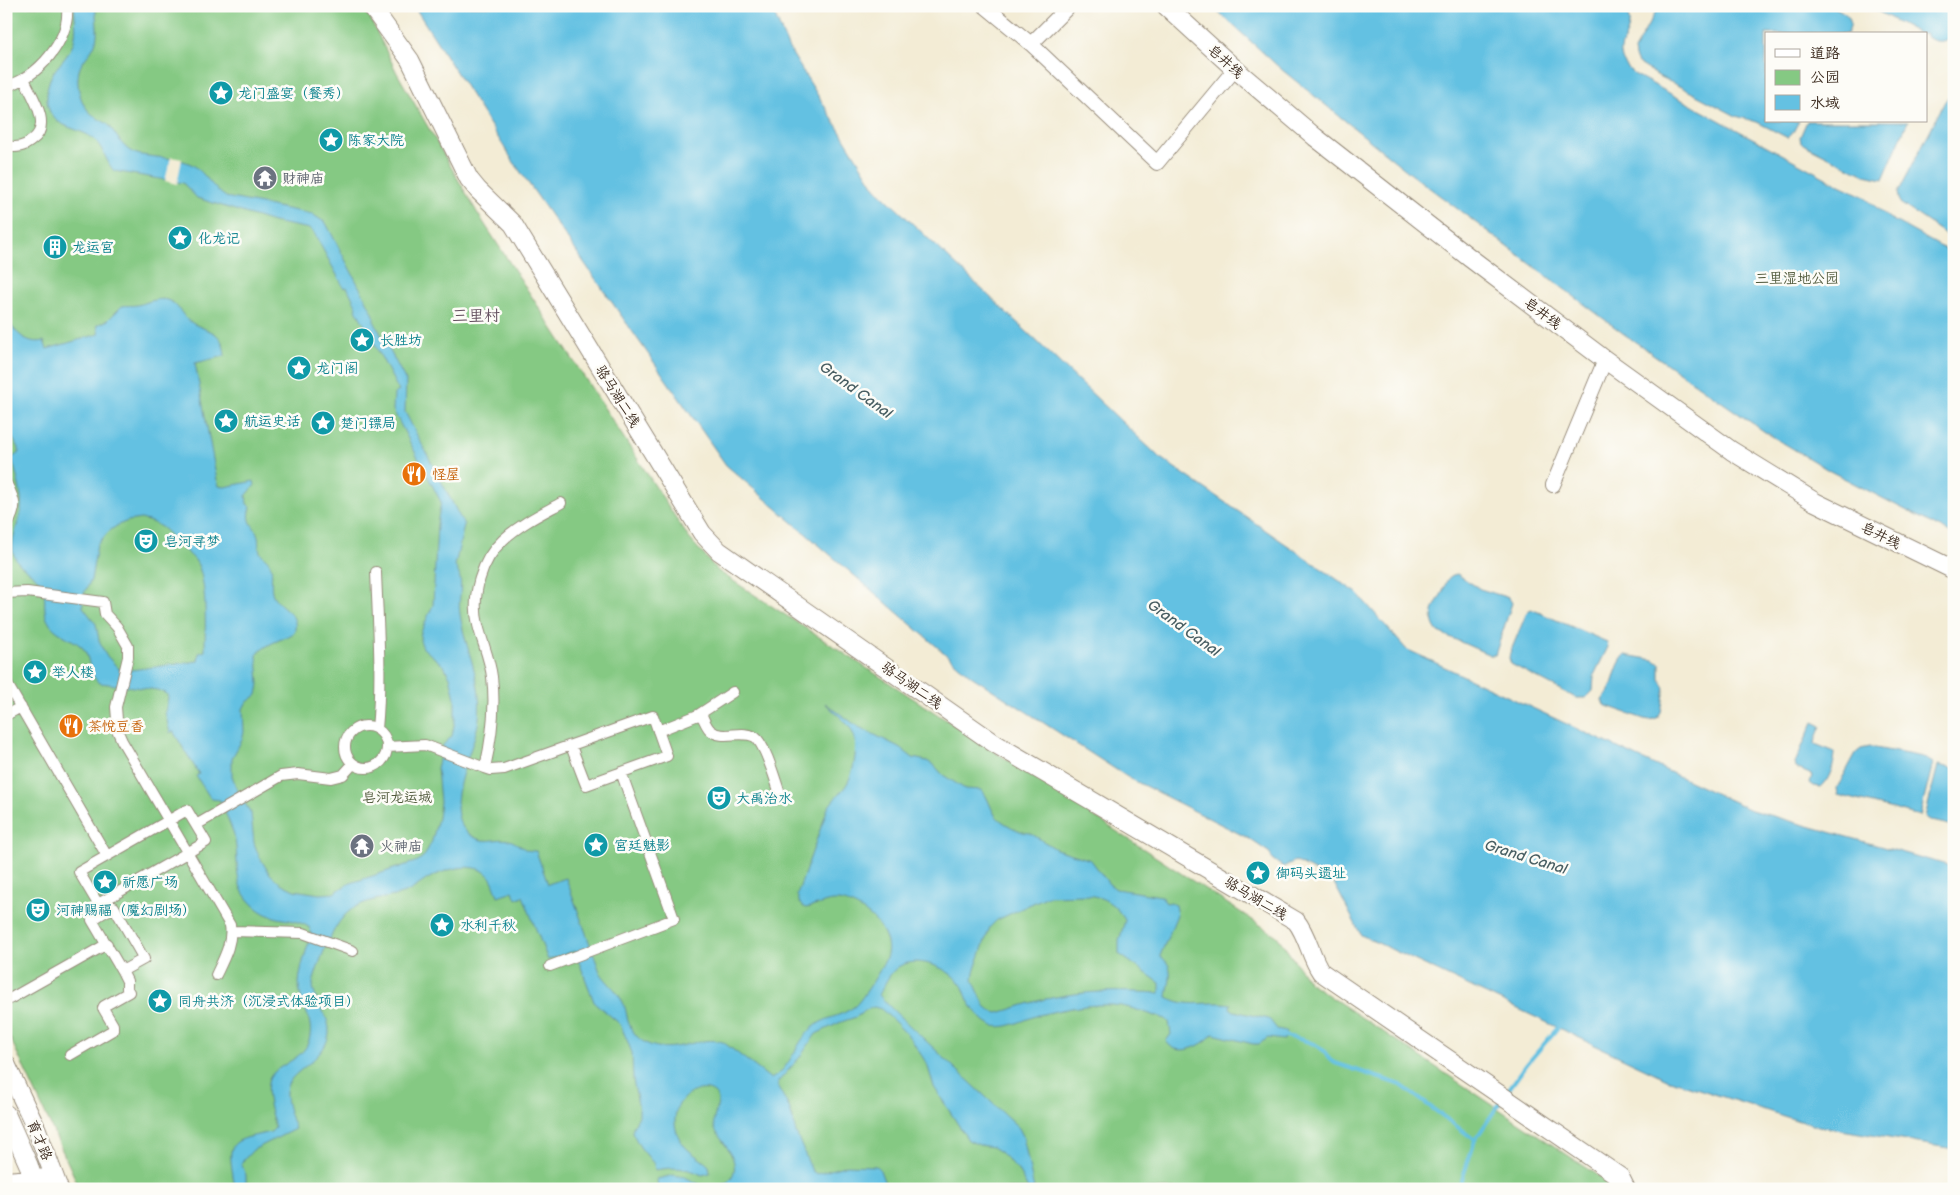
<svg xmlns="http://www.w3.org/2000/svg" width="1960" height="1195" font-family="'Balsamiq Sans','LXGW WenKai TC',sans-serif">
  <rect width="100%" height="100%" fill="#fdfcf7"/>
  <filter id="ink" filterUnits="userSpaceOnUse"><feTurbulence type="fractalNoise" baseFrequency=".02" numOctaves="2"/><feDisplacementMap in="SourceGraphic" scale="10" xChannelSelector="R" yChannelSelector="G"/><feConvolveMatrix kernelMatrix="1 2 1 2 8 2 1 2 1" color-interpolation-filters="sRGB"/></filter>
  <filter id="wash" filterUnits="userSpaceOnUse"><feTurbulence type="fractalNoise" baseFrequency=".0096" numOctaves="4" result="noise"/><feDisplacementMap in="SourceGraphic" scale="20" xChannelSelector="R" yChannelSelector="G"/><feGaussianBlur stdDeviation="1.12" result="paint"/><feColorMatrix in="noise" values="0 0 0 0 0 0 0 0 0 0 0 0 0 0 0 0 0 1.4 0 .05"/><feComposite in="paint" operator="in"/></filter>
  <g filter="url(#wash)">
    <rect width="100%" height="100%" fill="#f3ecd5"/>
    <path fill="#85c983" stroke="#607a50" d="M6 6H364L397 73 478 214 689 538 718 571 1277 936 1310 983 1608 1182 1612 1189H80L6 1029Z"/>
    <path fill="#64c1e2" stroke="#507680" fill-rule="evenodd" d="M74 6H96C95 17 99 30 96 41 92 56 79 59 78 77 77 92 83 110 96 117 101 121 107 122 111 128 119 139 124 150 137 154 153 158 180 157 193 165 206 174 212 188 226 197L312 214 326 223 374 315V321L406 381 405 412 464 525 455 566C466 584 457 595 460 614 465 649 483 681 479 718 476 749 436 813 472 836 486 845 495 837 509 840 520 843 523 852 536 851L548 884 566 878 600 972C606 982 615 988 621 999 626 1006 626 1013 628 1021 635 1042 653 1050 674 1047 691 1045 705 1037 723 1042L771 1079C791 1069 795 1043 811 1029 823 1017 842 1017 855 1006 862 1000 885 964 887 955 893 930 861 903 838 901 826 900 816 907 805 908L800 904 797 895 827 810C832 799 843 792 848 782 852 775 854 765 855 756 859 728 844 722 825 703L857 726 899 747 913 758 927 761 934 765 943 775 965 789 982 790C988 797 990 807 995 815 1000 822 1022 834 1030 833L1056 849 1091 860 1109 884 1116 889 1161 896 1166 903 1171 902 1175 905 1177 915 1160 956C1176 967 1169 980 1167 997 1189 1009 1207 1000 1231 1004L1230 1008 1234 1011 1269 1019 1277 1029 1286 1031 1284 1040 1268 1038 1259 1044H1253L1213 1034C1203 1046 1177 1059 1166 1041L1171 1034 1169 1022 1166 1019C1151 1015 1137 1009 1122 1006 1095 1002 1065 1009 1039 1015 1025 1019 1005 1031 991 1025 982 1021 972 1008 968 1000 965 994 964 987 960 983 947 967 917 955 898 967 889 973 884 986 879 995L894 1011 1019 1128 1023 1136 1034 1189H1028L1017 1169 1000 1152 992 1147 979 1145 968 1140 934 1087 927 1064 911 1039 895 1022 881 1009 874 1007 866 1010 856 1017 841 1022 816 1034 800 1057 778 1082V1087L790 1109 796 1133 812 1171 817 1174 847 1165 876 1166 880 1170 887 1189H716C738 1179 739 1165 726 1146 722 1139 716 1134 714 1126 711 1114 728 1096 708 1090 703 1089 698 1090 693 1092 674 1100 670 1124 681 1141 687 1152 700 1157 709 1166L710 1173 702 1175C686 1167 673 1167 655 1170L654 1164 640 1147 632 1132 633 1127 639 1116V1109L633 1080 632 1053 627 1040 620 1024 594 1002 575 951 548 960 523 896 516 899 513 891 498 896C495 888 493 878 486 873 474 863 451 868 438 874 426 878 417 888 405 893 384 900 362 898 345 915 330 931 319 962 313 983 312 1002 331 1014 329 1034 324 1063 288 1070 286 1091 285 1103 291 1117 295 1129L253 1150 241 1163 246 1175V1189H235C228 1142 224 1142 271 1132L275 1128C272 1115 265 1096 268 1083 271 1065 300 1063 308 1043 317 1020 298 1004 299 983 300 967 307 950 311 934L310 928C296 917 275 922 259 910 231 888 240 871 235 840 232 826 225 813 220 800L211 799 196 776 199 774 173 731 170 733 165 712 168 698 167 694 158 690 100 683C86 674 92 658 82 647 71 637 53 634 47 619 42 607 48 592 40 582 32 570 15 567 13 551 11 536 19 524 21 510 23 494 16 474 12 458L20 452 6 425V318C15 332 26 345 44 341L47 349 99 334 97 325 108 320 122 306C127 305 132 306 137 305 147 303 157 297 167 300 178 303 181 315 189 321 207 333 223 328 225 356L195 363 217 480 219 486 224 487 254 481 255 485 246 496 247 504 251 507C246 524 254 523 258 536 259 541 258 547 260 552 262 556 268 559 270 564 274 573 269 585 273 595 280 609 301 613 294 633 283 640 265 643 257 655L259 684 257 695 246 703 243 709 244 732 242 740 232 758V776L240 796 251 813 254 843 259 856 269 873 280 883 294 890 320 894 334 893 348 884 418 861 425 855 432 841 438 818 440 802 437 768 443 745 452 736 455 720V698L450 677 444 666 423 648 420 640 421 632 433 605 437 524 441 502 393 410 394 394 399 391 356 309 357 307 347 287 344 288 314 233 310 229 273 222 197 198 183 183 114 171C106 162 103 147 94 139 83 130 67 129 56 120 50 115 47 106 47 99 46 67 66 66 74 41 77 30 75 17 74 6ZM141 519C161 524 165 529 178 544 183 550 190 554 195 560 208 577 205 629 205 651L199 653 198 661 131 670 119 669 105 654 99 640 96 624 83 607 82 597 91 580 97 545 108 532 118 525 128 521ZM1085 895C1104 896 1115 904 1125 920L1119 941V954L1160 983V993C1123 991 1087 990 1051 998 1033 1001 1016 1008 998 1013L991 1011 985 1006 973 980 974 972 990 927 997 920 1048 896Z
      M414 6H771L788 47 875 188 1159 457 1357 593 1406 649 1751 810 1954 867V1149L1812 1125 1667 1079 1361 935 1333 881 1295 861 1283 867 1272 859 1270 853 1248 838 1129 778 971 676 726 465 515 164Z
      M1212 6H1608L1627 13C1638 37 1603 47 1634 74L1837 184 1863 196 1889 218 1954 254V535L1830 471 1765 432 1624 334 1411 174 1281 69Z
      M1659 6H1832C1845 13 1856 17 1847 34H1766V121H1799L1792 134 1788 138 1757 122 1736 116 1683 88 1660 77 1638 63 1635 57 1634 50Z
      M1868 6H1954V35C1943 43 1938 43 1926 37V34H1920Z
      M1954 90V240L1900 203 1898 193 1945 101Z
      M1807 121H1908L1883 179 1865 175 1801 143 1800 137Z
      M1457 574 1480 589 1509 598 1512 603 1495 655H1490L1438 632C1427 619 1434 607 1441 595 1447 586 1444 576 1457 574Z
      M1531 609 1607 642 1608 647 1594 675 1593 691 1586 698H1576L1511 664 1509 658 1510 653 1527 612Z
      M1625 655 1654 660 1660 664V679L1665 688 1661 712 1657 718 1650 720 1644 719 1604 705 1602 700C1616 687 1613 667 1625 655Z
      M1813 722 1821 726 1816 738 1815 744 1835 752C1835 763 1829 781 1821 787L1814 786 1810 783 1812 775 1796 768 1795 763Z
      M1870 747 1923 757 1933 763 1920 816 1838 795 1837 788 1856 753 1861 749Z
      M1938 765 1954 769V826L1932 821 1925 817Z
      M674 1175 685 1177 709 1189H658L657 1179Z"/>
    <path fill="#f3ecd5" d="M171 157 182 159 177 184 165 181Z"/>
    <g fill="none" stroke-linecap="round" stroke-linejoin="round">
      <path stroke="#64c1e2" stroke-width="4" d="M1285 1036C1296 1038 1316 1042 1324 1051 1328 1057 1328 1060 1335 1063L1401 1085 1475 1140 1501 1101
        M1506 1093 1527 1064 1561 1024
        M1459 1189 1475 1140"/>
    </g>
  </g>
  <g filter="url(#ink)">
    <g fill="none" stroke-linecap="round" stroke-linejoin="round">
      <defs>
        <path id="pedestrian" d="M6 86C37 79 70 40 67 8
          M6 146C17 148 24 147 32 140 53 126 32 96 24 79
          M6 483C17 503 17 508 6 528
          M376 572C378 625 382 677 377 729
          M6 593 27 592 103 602 105 614 117 627 128 646V657L116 707 118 732 122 741 230 925C233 943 223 960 216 975
          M6 682 107 856
          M701 713C703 718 706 726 710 730 722 741 742 729 755 737 766 745 776 783 781 797
          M6 715 21 707
          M345 747a21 21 0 1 1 42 0a21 21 0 1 1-42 0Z
          M658 731 698 715 733 692
          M387 747 425 745 485 768 491 770 504 769 653 716 667 756 586 785 571 746
          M485 768C492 737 496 708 492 677 490 659 482 642 478 625 471 596 481 560 503 540 520 524 541 514 561 503
          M187 810 206 842 98 904 79 872Z
          M196 825 281 776 298 774 331 778 343 775 353 764
          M98 904 103 913 92 920 122 971 144 959 114 907 103 913
          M231 931 303 933 353 951
          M550 966 674 919 621 772
          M6 1001 107 944
          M70 1055 113 1030V1025L103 1008 104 1006 129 992 127 989V981L122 971"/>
        <path id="minor" d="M985 6 1031 44 1157 163 1235 69
          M1031 44 1069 6
          M1553 485 1605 360"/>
        <path id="tertiary" d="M371 6 410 60 469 179 478 190 513 224 702 533 719 551 994 743 1296 921C1308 936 1310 956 1321 972L1620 1177 1626 1189
          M1166 6 1235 69 1315 137 1470 258 1600 356 1732 451 1815 502 1954 570
          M6 1064 37 1130 59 1189
          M6 1114 29 1166 36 1189
          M6 1181 46 1178"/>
      </defs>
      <use href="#pedestrian" stroke="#978b7a" stroke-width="12"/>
      <use href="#minor" stroke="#978b7a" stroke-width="16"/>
      <use href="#tertiary" stroke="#978b7a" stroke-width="20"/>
      <use href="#pedestrian" stroke="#fff" stroke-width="10"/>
      <use href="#minor" stroke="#fff" stroke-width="14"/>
      <use href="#tertiary" stroke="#fff" stroke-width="18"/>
    </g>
  </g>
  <defs>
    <symbol id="sight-disc" viewBox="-11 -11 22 22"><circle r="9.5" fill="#0f9aa8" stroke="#fdfcf7"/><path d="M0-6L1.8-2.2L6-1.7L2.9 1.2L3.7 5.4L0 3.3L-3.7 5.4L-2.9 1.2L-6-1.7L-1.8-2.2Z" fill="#fff"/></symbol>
    <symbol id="temple-disc" viewBox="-11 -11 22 22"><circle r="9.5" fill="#6b7280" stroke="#fdfcf7"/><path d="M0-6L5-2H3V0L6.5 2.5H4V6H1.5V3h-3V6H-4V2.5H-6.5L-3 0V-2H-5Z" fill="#fff"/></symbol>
    <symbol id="building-disc" viewBox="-11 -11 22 22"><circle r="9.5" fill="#0f9aa8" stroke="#fdfcf7"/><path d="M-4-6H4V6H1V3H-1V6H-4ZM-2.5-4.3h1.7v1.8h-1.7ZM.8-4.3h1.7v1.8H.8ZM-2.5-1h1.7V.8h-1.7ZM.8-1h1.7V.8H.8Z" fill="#fff"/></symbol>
    <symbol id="restaurant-disc" viewBox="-11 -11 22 22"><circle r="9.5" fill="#e8710a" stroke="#fdfcf7"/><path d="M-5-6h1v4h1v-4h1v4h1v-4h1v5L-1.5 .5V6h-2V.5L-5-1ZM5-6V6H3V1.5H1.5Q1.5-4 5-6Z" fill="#fff"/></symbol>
    <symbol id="theatre-disc" viewBox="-11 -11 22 22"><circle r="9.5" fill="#0f9aa8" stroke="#fdfcf7"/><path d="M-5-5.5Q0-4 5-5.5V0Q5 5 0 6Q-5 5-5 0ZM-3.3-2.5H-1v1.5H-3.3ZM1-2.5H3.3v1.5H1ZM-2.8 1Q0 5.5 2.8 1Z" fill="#fff"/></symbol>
  </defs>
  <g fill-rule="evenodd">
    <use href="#sight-disc" x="207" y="79" width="28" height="28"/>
    <use href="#sight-disc" x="317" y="126" width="28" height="28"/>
    <use href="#temple-disc" x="251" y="164" width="28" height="28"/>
    <use href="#sight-disc" x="166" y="224" width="28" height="28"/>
    <use href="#building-disc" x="41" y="233" width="28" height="28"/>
    <use href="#sight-disc" x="348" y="326" width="28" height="28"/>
    <use href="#sight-disc" x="285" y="354" width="28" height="28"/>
    <use href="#sight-disc" x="212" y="407" width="28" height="28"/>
    <use href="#sight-disc" x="309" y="409" width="28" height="28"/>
    <use href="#restaurant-disc" x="400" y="460" width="28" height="28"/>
    <use href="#theatre-disc" x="132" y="527" width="28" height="28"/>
    <use href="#sight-disc" x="21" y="658" width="28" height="28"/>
    <use href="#restaurant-disc" x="57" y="712" width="28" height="28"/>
    <use href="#theatre-disc" x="705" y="784" width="28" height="28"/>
    <use href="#sight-disc" x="582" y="831" width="28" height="28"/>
    <use href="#temple-disc" x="348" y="832" width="28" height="28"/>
    <use href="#sight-disc" x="1244" y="859" width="28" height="28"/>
    <use href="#sight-disc" x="91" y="868" width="28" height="28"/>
    <use href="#theatre-disc" x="24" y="896" width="28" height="28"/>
    <use href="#sight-disc" x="428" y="911" width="28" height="28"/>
    <use href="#sight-disc" x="146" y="987" width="28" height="28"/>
  </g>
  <g text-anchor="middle" stroke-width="5" stroke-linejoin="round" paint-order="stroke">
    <g font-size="14" fill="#3b2a1e" stroke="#fdfcf7">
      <text transform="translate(1226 61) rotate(42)" y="5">皂井线</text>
      <text transform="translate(1543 313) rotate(37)" y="5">皂井线</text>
      <text transform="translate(618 396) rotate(58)" y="5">骆马湖二线</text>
      <text transform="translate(1881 535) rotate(27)" y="5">皂井线</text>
      <text transform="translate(912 685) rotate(35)" y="5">骆马湖二线</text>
      <text transform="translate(1256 898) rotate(31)" y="5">骆马湖二线</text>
      <text transform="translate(40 1140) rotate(67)" y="5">育才路</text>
    </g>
    <g font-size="14" fill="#0d838f" stroke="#fdfcf7" text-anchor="start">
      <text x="238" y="98">龙门盛宴（餐秀）</text>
      <text x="348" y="145">陈家大院</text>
      <text x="198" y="243">化龙记</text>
      <text x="72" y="252">龙运宫</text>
      <text x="380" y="345">长胜坊</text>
      <text x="316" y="373">龙门阁</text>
      <text x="244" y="426">航运史话</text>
      <text x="340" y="428">楚门镖局</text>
      <text x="164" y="546">皂河寻梦</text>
      <text x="52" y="677">举人楼</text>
      <text x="736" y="803">大禹治水</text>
      <text x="614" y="850">宫廷魅影</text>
      <text x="1276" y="878">御码头遗址</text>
      <text x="122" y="887">祈愿广场</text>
      <text x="56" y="915">河神赐福（魔幻剧场）</text>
      <text x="460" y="930">水利千秋</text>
      <text x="178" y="1006">同舟共济（沉浸式体验项目）</text>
    </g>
    <g font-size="14" fill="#5b616d" stroke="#fdfcf7" text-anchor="start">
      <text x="282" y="183">财神庙</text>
      <text x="380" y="851">火神庙</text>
    </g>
    <g font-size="14" fill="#515a3c" stroke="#fdfcf7">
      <text x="1797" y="283">三里湿地公园</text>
      <text x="397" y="802">皂河龙运城</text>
    </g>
    <g font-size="14" fill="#c56008" stroke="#fdfcf7" text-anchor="start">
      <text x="432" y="479">怪屋</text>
      <text x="88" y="731">茶悦豆香</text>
    </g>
    <g font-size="15" font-style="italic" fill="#495f63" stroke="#fdfcf7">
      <text transform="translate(856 390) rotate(36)" y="5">Grand Canal</text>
      <text transform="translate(1184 628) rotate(36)" y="5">Grand Canal</text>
      <text transform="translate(1526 857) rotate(17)" y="5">Grand Canal</text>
    </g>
    <g font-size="16" fill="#64505f" stroke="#fdfcf7">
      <text x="476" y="321">三里村</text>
    </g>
  </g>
  <rect width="1960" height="1195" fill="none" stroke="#fdfcf7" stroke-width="25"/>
  <rect x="1765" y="32" width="162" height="90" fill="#fdfcf7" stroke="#afa8a0"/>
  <rect x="1775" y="49" width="25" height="8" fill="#ffffff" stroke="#afa8a0"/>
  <text x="1810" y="58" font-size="15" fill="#3b2a1e">道路</text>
  <rect x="1775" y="70" width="25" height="15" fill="#85c983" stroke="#afa8a0"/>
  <text x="1810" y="82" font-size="15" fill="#3b2a1e">公园</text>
  <rect x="1775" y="95" width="25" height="15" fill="#64c1e2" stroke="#afa8a0"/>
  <text x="1810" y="108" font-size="15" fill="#3b2a1e">水域</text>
</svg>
